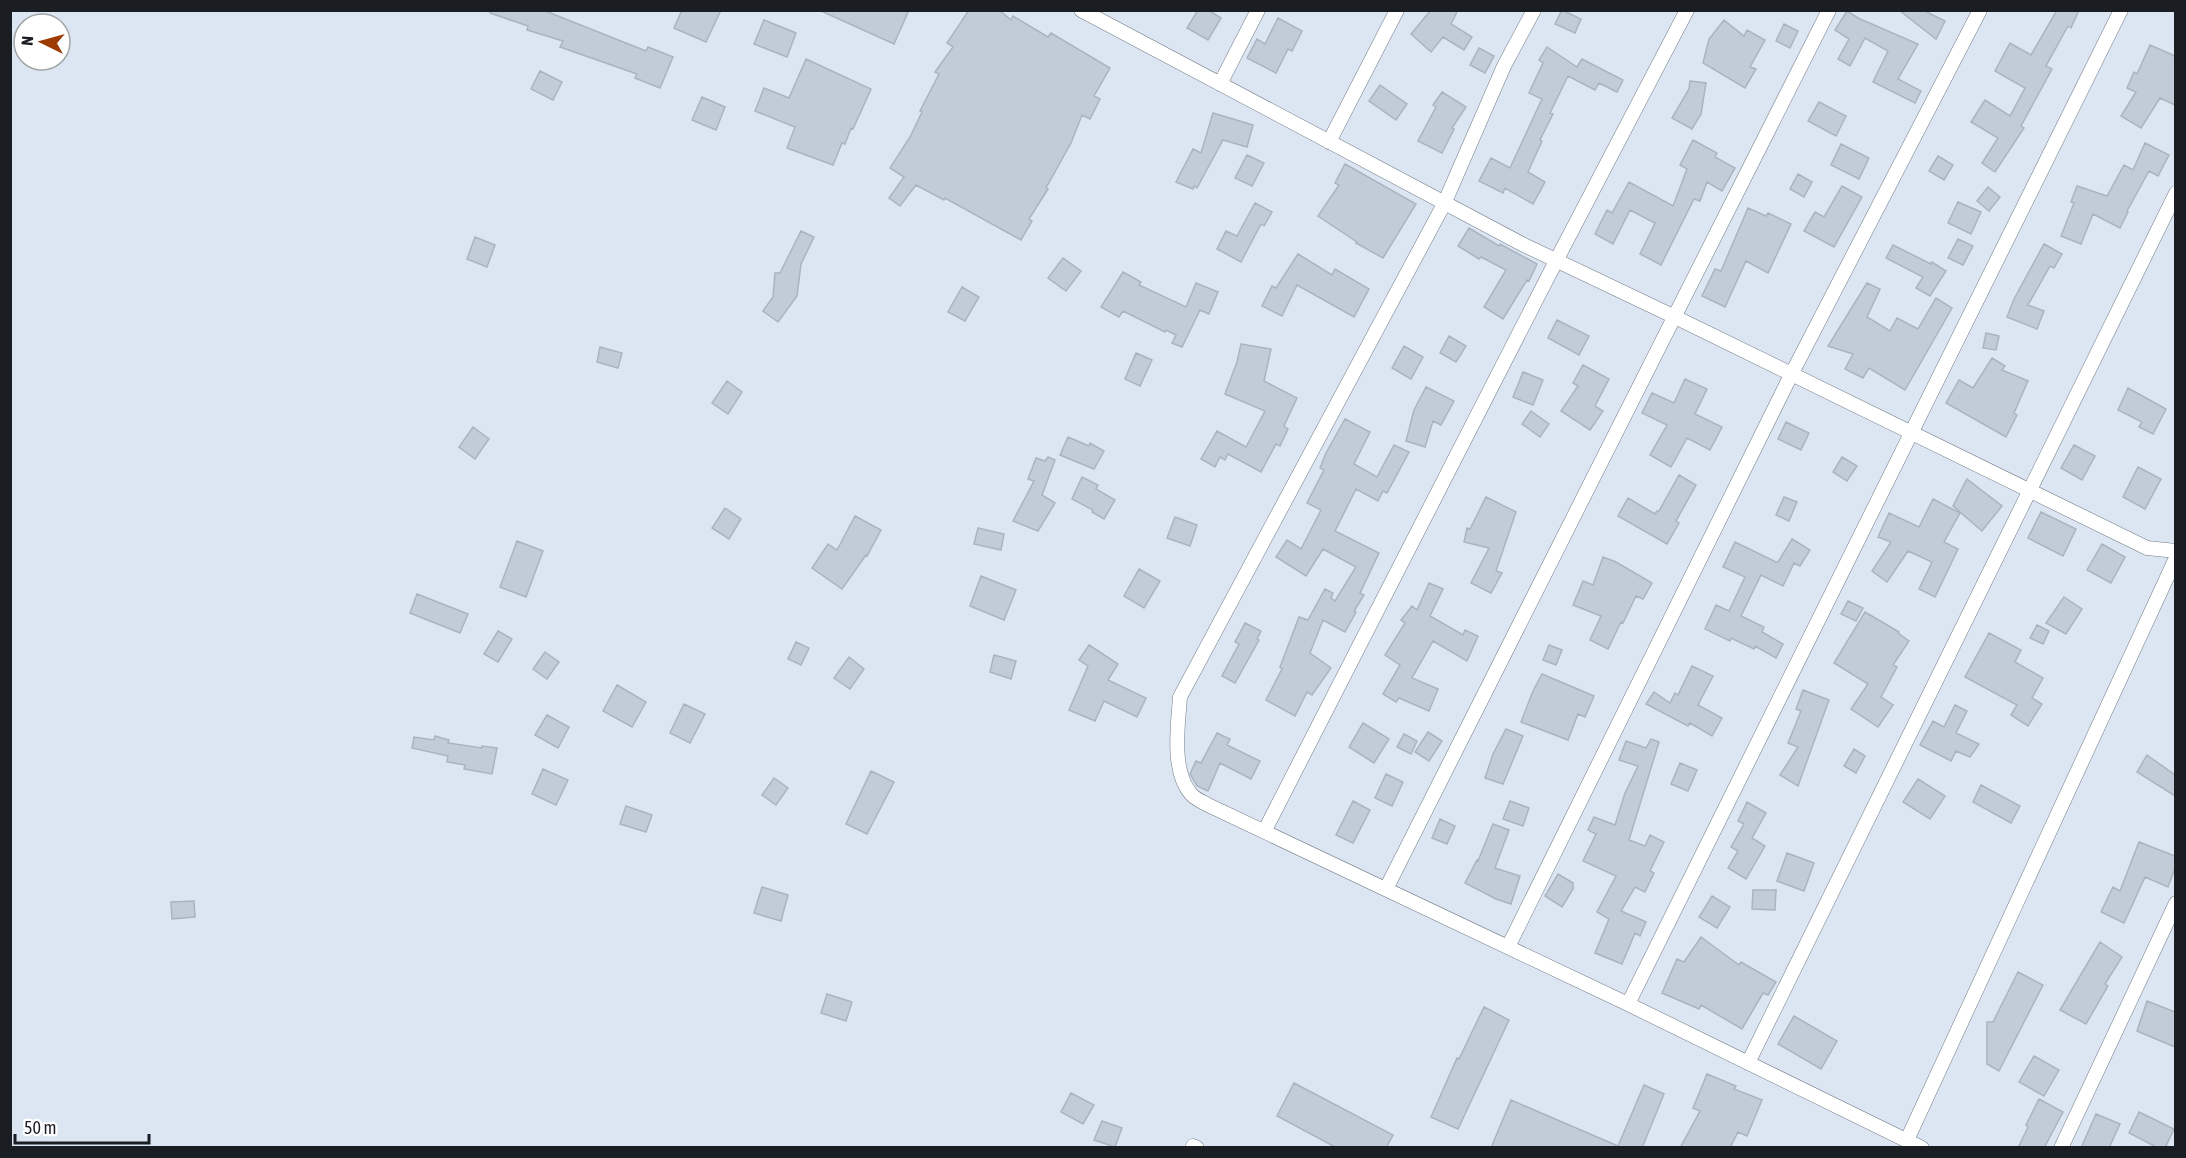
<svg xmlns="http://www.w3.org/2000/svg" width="2186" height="1158" font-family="'Asap Condensed',sans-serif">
  <rect width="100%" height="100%" fill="#dbe6f2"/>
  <path fill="#c2ccd8" stroke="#aab4bf" stroke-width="1.5" d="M491 10H543L646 51 648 47 673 57 660 88 635 78 637 74 560 47 563 41 527 30 528 26 490 13Z
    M682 10H721L706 42 674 28Z
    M819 10H909L894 44Z
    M969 10H999L1011 20 1013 16 1048 37 1051 33 1110 68 1094 96 1100 99 1090 119 1082 115 1071 143 1046 188 1048 189 1029 219 1032 221 1021 240 945 198 944 200 916 185 900 206 889 198 904 177 890 168 910 137 922 112 920 111 939 74 935 72 953 47 947 43Z
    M1198 10H1208L1221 18 1208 40 1187 28Z
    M1431 10H1458L1451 24 1472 37 1464 50 1443 37 1431 52 1411 34Z
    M1562 10 1581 19 1575 33 1555 24Z
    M1899 10H1923L1945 21 1936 39Z
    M2057 10H2079L2071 28 2068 26 2046 66 2052 69 2021 126 2024 128 1995 172 1982 163 1998 138 1971 122 1985 100 2010 116 2025 88 1995 71 2010 43 2031 55Z
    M1847 11 1858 18 1918 44 1898 79 1921 91 1915 103 1873 82 1888 51 1865 38 1850 66 1838 59 1849 39 1835 30Z
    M1278 18 1302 31 1292 51 1288 49 1276 73 1247 58 1257 39 1265 44Z
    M764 20 796 33 787 57 754 44Z
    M1724 20 1744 36 1747 30 1765 40 1750 67 1756 69 1745 88 1703 63 1709 39Z
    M1784 24 1798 31 1790 48 1776 41Z
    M2150 45 2175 56V105L2160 98 2141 128 2121 116 2136 92 2127 88 2134 72 2137 74Z
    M1547 47 1577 67 1582 59 1623 80 1617 92 1599 83 1595 90 1568 76 1550 113 1553 114 1540 140 1542 141 1528 172 1545 182 1533 204 1505 188 1503 193 1479 181 1491 158 1510 168 1542 99 1529 93 1543 63 1539 60Z
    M1479 48 1494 56 1485 73 1470 65Z
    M806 59 871 89 853 129 851 128 845 144 842 143 833 165 787 148 795 127 755 111 764 88 789 98Z
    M540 71 562 82 553 100 531 89Z
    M1690 81 1706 83 1701 114 1692 129 1672 118 1689 89Z
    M1380 85 1407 104 1396 120 1369 101Z
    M1442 92 1466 107 1452 128 1454 129 1442 153 1418 141 1436 107 1433 105Z
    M702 97 725 107 716 130 692 120Z
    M1819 102 1846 116 1836 136 1808 121Z
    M1213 113 1253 125 1247 147 1223 140 1197 188 1194 186 1193 189 1176 182 1193 149 1201 153Z
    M1693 140 1717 153 1715 157 1735 168 1722 191 1707 182 1700 201 1694 199 1661 265 1640 254 1655 223 1630 210 1613 244 1595 234 1607 210 1612 213 1629 182 1673 206 1687 169 1680 165Z
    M2145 143 2169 155 2158 176 2149 171 2127 211 2128 212 2120 228 2093 214 2081 244 2061 236 2074 203 2071 202 2077 186 2107 196 2124 165 2133 170Z
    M1841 144 1869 158 1859 179 1831 165Z
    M1247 155 1264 163 1252 186 1235 178Z
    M1938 156 1953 165 1944 180 1929 171Z
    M1345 164 1416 204 1383 258 1356 243 1357 242 1318 216 1339 185 1335 183Z
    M1798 174 1812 182 1804 197 1790 189Z
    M1842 186 1862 197 1834 247 1804 231 1815 212 1824 217Z
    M1988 187 2000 197 1989 211 1977 201Z
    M1958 202 1981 212 1971 234 1948 223Z
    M1255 203 1272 212 1264 226 1261 224 1241 262 1217 249 1226 231 1237 236Z
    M1748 208 1766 216 1768 213 1791 224 1768 273 1746 261 1725 307 1702 296 1715 269 1721 271Z
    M1469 228 1499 246 1500 244 1537 264 1529 281 1527 280 1503 319 1484 307 1506 270 1481 257 1479 259 1458 246Z
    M801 231 814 237 801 264 797 296 778 322 763 311 773 297 775 273H780Z
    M475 237 495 245 487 267 467 259Z
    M1958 239 1973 246 1963 265 1948 258Z
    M2044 244 2062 254 2054 268 2050 266 2028 305 2044 311 2037 329 2007 317 2014 299Z
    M1893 245 1931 264 1932 262 1946 271 1930 296 1916 288 1923 277 1886 258Z
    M1298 254 1332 275 1335 269 1369 289 1354 317 1297 285 1282 316 1262 306 1272 286 1276 288Z
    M1063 258 1081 271 1066 291 1048 278Z
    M1123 272 1141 282 1139 285 1186 307 1196 283 1218 292 1209 314 1200 310 1182 347 1172 343 1176 335 1166 330 1165 332 1123 311 1119 317 1101 307Z
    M1867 283 1880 289 1867 317 1890 331 1897 318 1918 329 1936 298 1952 308 1905 390 1869 368 1863 378 1845 369 1853 354 1828 346Z
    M962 287 979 297 965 321 948 312Z
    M1557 320 1589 336 1579 355 1548 338Z
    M1986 333 1999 336 1996 350 1983 348Z
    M1449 336 1466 346 1456 362 1440 353Z
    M1241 344 1271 349 1264 381 1297 398 1284 426 1288 429 1280 446 1276 444 1261 472 1228 454 1225 460 1220 457 1215 467 1201 459 1217 431 1246 447 1265 411 1225 394 1237 362Z
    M1404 346 1423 357 1411 379 1392 368Z
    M600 347 622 353 618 368 597 362Z
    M1136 353 1152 360 1140 386 1125 379Z
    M1992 358 2005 366 2002 370 2028 381 2014 413 2017 415 2006 437 1946 403 1959 380 1973 388Z
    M1583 365 1609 379 1595 406 1603 411 1590 430 1561 411 1578 386 1573 383Z
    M1523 372 1543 380 1533 405 1513 397Z
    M1685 379 1707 389 1695 414 1722 427 1710 450 1687 438 1671 467 1650 455 1667 425 1642 413 1652 393 1674 403Z
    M727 381 742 392 728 414 712 403Z
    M1426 387 1454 401 1441 425 1433 421 1425 447 1406 441 1414 410Z
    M2128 388 2166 409 2153 434 2139 427 2142 422 2118 410Z
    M1531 411 1549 424 1540 437 1522 424Z
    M1345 419 1370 432 1354 464 1377 477 1394 445 1409 452 1387 493 1383 491 1378 501 1356 489 1335 531 1379 553 1360 593 1364 595 1354 611 1356 612 1345 632 1323 620 1310 653 1331 668 1312 695 1307 692 1295 716 1266 700 1282 669 1280 667 1299 617 1308 620 1325 589 1333 593 1331 598 1335 601 1356 567 1323 549 1306 576 1276 557 1287 540 1301 549 1321 510 1307 503 1324 470 1320 468 1326 453Z
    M1786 422 1809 433 1801 450 1778 439Z
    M473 427 489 439 475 459 459 447Z
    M1068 437 1089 446 1090 443 1104 451 1094 469 1060 455Z
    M2074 445 2095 456 2082 480 2061 468Z
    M1048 457 1055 460 1042 495 1055 503 1038 531 1013 521 1034 481 1028 479 1036 458 1045 461Z
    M1842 457 1857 466 1847 481 1833 472Z
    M2138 467 2161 479 2145 509 2123 497Z
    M1679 475 1696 485 1676 521 1679 523 1667 544 1618 516 1628 498 1655 514 1657 511H1659Z
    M1082 477 1098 485 1096 489 1115 500 1104 519 1092 512 1093 510 1072 499Z
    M1967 479 2002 506 1982 531 1953 506Z
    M1486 497 1516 512 1496 571 1502 573 1491 593 1471 583 1489 548 1464 542 1467 528 1470 529Z
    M1784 497 1797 502 1789 521 1776 515Z
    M1933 499 1960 513 1944 542 1958 549 1935 597 1919 589 1932 562 1908 551 1887 582 1872 571 1891 542 1878 537 1889 513 1919 527Z
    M725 508 741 519 729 539 712 528Z
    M2041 512 2076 529 2063 556 2028 538Z
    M855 516 881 530 867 556 866 555 842 589 812 568 828 544 837 550Z
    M1175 517 1197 525 1190 546 1167 538Z
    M978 528 1004 534 1001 550 974 544Z
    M1792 539 1810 550 1800 566 1794 563 1783 586 1761 575 1741 616 1764 627 1762 632 1783 644 1776 658 1755 646 1754 649 1731 638 1730 641 1705 629 1716 605 1729 611 1745 577 1723 567 1735 542 1776 562H1778Z
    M517 541 543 551 526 597 500 587Z
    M2102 544 2125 557 2111 583 2087 570Z
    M1603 557 1616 562 1652 583 1643 599 1636 596 1623 623 1621 622 1608 649 1590 640 1601 616 1573 605 1583 581 1593 585Z
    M1139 569 1160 581 1144 608 1124 596Z
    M981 576 1016 590 1004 620 970 606Z
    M1429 583 1443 589 1430 616 1463 635 1465 630 1478 636 1467 661 1433 641 1412 678 1438 689 1429 711 1399 698 1396 702 1383 694 1400 665 1385 655 1405 623 1401 620 1412 606 1417 610Z
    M417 594 468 614 460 633 410 613Z
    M2064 597 2082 609 2066 634 2046 623Z
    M1848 601 1863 608 1856 621 1841 614Z
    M1865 612 1899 632 1898 633 1909 641 1893 665 1897 667 1881 697 1893 705 1878 727 1851 709 1868 684 1834 663Z
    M1245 623 1261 631 1257 639 1259 640 1235 683 1222 676 1239 644 1235 642Z
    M2037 625 2049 631 2043 644 2030 638Z
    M498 631 512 639 498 662 484 654Z
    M1989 633 2021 650 2015 662 2043 678 2032 698 2042 704 2028 726 2011 715 2017 705 1965 677Z
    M796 642 809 648 801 665 788 659Z
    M1089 645 1118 664 1108 680 1146 698 1137 717 1104 701 1095 721 1069 710 1088 666 1079 660Z
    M1549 645 1562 650 1556 665 1543 660Z
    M545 652 559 662 547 679 533 669Z
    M994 655 1016 661 1011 679 990 672Z
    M849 657 864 669 850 689 834 678Z
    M1692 666 1713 676 1698 705 1722 718 1712 736 1690 723 1688 726 1646 704 1654 692 1670 703 1675 693 1678 695Z
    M1542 674 1594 696 1585 717 1578 714 1568 740 1521 722 1533 691Z
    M617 685 646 702 632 727 603 711Z
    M1803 690 1829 700 1798 786 1780 775 1798 747 1788 743 1801 711 1796 709Z
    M684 704 705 714 690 743 670 733Z
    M1955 705 1967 711 1956 733 1979 744 1970 757 1956 751 1951 761 1920 745 1933 721 1944 727Z
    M547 715 569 727 558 748 535 735Z
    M1363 723 1389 739 1374 763 1349 747Z
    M1506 729 1523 736 1503 784 1485 778 1493 754Z
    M1428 732 1442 741 1429 761 1415 752Z
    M1217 733 1230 739 1227 745 1260 761 1251 779 1220 763 1208 791 1197 786 1190 774 1196 761 1201 763Z
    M1404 734 1417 741 1411 754 1397 747Z
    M435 736 449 740 448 743 482 748V746L497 748 492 774 464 769 465 765 447 762 448 756 412 748 414 737 434 740Z
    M1651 739 1659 742 1629 840 1645 846 1650 835 1664 842 1650 871 1654 873 1645 892 1635 887 1621 911 1646 922 1640 936 1635 933 1622 964 1595 953 1609 919 1597 912 1616 876 1583 861 1596 834 1588 830 1594 817 1615 825 1625 793 1638 766 1619 760 1626 741 1646 748Z
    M1854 749 1865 756 1856 773 1844 766Z
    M2147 755 2175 775V796L2137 772Z
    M1680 763 1697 770 1688 791 1671 784Z
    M543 769 568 780 556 805 532 794Z
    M871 771 894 782 867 834 846 824Z
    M1386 774 1403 782 1392 806 1375 798Z
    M774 778 788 788 776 805 762 795Z
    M1918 779 1945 796 1930 819 1903 802Z
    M1981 785 2020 806 2011 823 1973 802Z
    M1353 801 1370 810 1353 843 1336 835Z
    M1510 801 1529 808 1523 826 1503 819Z
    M1747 802 1766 813 1752 838 1765 846 1746 879 1728 868 1738 851 1731 847 1744 824 1738 821Z
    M626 806 652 815 646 832 620 824Z
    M1440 819 1455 826 1447 844 1432 838Z
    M1493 824 1509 830 1495 868 1520 876 1511 904 1496 899 1465 883 1477 860 1478 861Z
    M2139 842 2175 856V868L2168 887 2145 877 2124 923 2101 912 2113 887 2120 891Z
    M1787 853 1814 863 1804 891 1777 881Z
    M1558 874 1573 883V889L1562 907 1545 896Z
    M762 887 788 895 781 921 754 913Z
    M1753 890H1776L1775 910 1752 909Z
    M1712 896 1730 907 1717 928 1699 917Z
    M194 901 195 917 172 919 171 902Z
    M1701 937 1739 965 1741 962 1776 982 1768 995 1763 993 1742 1029 1701 1005 1699 1009 1662 993 1677 959 1684 962Z
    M2100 942 2122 957 2105 984 2108 986 2086 1024 2060 1010Z
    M2018 972 2043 985 1999 1071 1987 1064V1022H1993Z
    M827 994 852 1002 846 1021 821 1013Z
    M2147 1001 2175 1012V1047L2137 1031Z
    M1484 1007 1509 1020 1458 1129 1431 1117 1457 1058 1459 1059Z
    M1794 1016 1837 1041 1821 1069 1778 1044Z
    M2034 1056 2059 1070 2044 1096 2019 1082Z
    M1707 1074 1736 1086 1734 1089 1762 1100 1747 1136 1738 1132 1730 1148H1680L1700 1111 1693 1108Z
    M1294 1083 1393 1135 1386 1148H1337L1277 1116Z
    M1644 1085 1664 1094 1642 1148H1491L1511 1100 1618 1146Z
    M1071 1093 1094 1105 1083 1124 1061 1112Z
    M2039 1099 2063 1112 2044 1148H2018L2028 1127 2026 1125Z
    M2139 1112 2174 1129 2165 1148H2158L2129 1133Z
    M2096 1114 2120 1124 2109 1148H2081Z
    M1102 1121 1122 1128 1115 1147 1094 1140Z"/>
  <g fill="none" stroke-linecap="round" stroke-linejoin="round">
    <defs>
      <path id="minor" d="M1081 10 1524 245 1675 317 2147 548 2176 551
        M1534 10 1504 66 1444 204 1180 697C1178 725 1171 771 1191 794 1195 799 1203 802 1208 805L1628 1004 1922 1148
        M1220 84 1258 10
        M1329 142 1397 10
        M1265 830 1556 261 1687 10
        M1386 889 1829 10
        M1508 947 1791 375 1980 10
        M1628 1004 2121 10
        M1748 1063 2176 193
        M1907 1140 2176 558
        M1193 1146 1197 1148
        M2061 1148 2176 903"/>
    </defs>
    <use href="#minor" stroke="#727c87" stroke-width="15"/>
    <use href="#minor" stroke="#fff" stroke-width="14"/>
  </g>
  <rect width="2186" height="1158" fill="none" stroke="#1a1d22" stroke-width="24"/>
  <g transform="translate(42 42) rotate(275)"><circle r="28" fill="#ffffff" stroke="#a3a5a7" stroke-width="1.5"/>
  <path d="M0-4.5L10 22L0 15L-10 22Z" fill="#9e3b02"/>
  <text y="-9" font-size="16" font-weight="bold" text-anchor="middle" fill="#1a1d22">N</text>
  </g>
  <path d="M15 1134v9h134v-9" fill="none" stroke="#1a1d22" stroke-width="3"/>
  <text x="24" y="1134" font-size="18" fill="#1a1d22" stroke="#ffffff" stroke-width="4.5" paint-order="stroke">50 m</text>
</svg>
